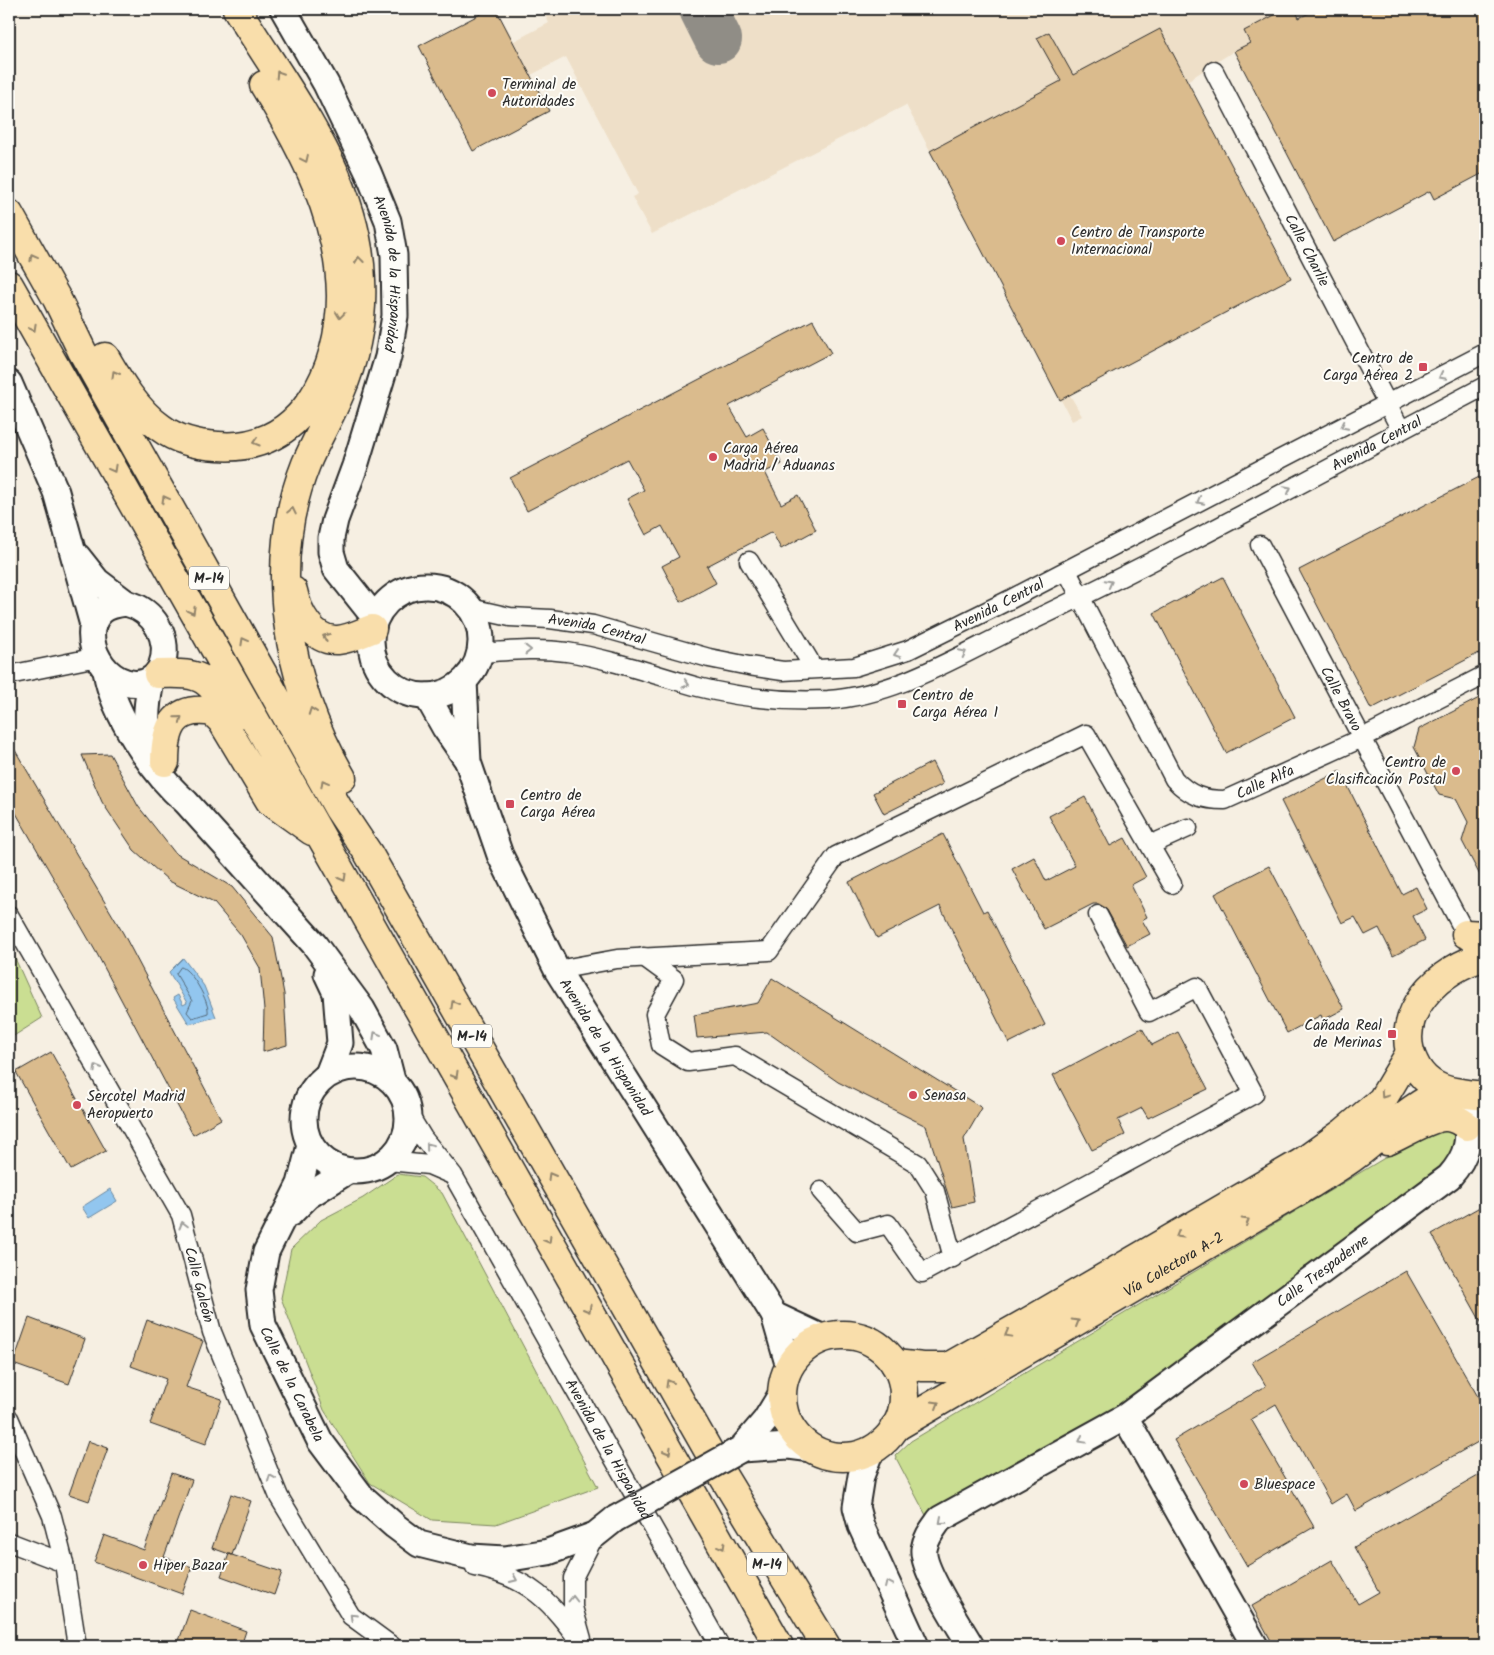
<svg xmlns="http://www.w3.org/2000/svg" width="1494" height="1655" font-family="Kalam,sans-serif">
  <rect width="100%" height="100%" fill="#f6efe2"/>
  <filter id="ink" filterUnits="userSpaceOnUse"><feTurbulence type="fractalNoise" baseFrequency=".02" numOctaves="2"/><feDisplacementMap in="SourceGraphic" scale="10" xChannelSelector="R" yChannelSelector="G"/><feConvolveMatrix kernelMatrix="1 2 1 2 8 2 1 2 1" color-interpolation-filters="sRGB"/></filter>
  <g filter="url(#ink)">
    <path fill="#eedfc8" d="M490 9H496L514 41 549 23 542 9H1485V172L1434 199 1430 191 1234 51 1187 81 1291 278 1070 395 1082 416 1072 421 906 105 652 234 632 197 638 194 566 57 531 75 549 111 473 151 419 46Z"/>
    <path fill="#cade92" stroke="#7a845e" d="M9 945 42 1018 9 1039Z
      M1452 1130 1456 1141 1452 1161 1112 1415 929 1521 895 1456 911 1441 1413 1141 1432 1131Z
      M398 1174 422 1177 442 1193 598 1487 496 1524 432 1520 370 1483 324 1410 281 1298 291 1249 321 1220 363 1198Z"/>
    <path fill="#92c6ef" stroke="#6988a1" d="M183 958 204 986 216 1017 189 1024 173 998 178 995 183 1005 187 1003 169 972Z
      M110 1189 117 1201 89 1218 82 1207Z"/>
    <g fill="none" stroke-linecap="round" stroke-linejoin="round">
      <path stroke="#546979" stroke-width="1" d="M181 967C191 969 210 1003 208 1013L192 1018 187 1012 192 1001 176 974Z"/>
      <path stroke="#908d86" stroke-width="48" d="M703 9 718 39"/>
    </g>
    <path fill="#dabb8d" stroke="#2b2b2b" d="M490 9H496L549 111 473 151 419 46Z
      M1286 9H1295L1299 18 1317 9H1485V172L1434 199 1430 191 1333 242 1234 51 1250 43 1244 31Z
      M1160 29 1291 278 1060 400 930 151 1061 81 1037 38 1049 32 1073 75Z
      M813 320 831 353 729 406 747 437 763 428 782 464 765 472 781 504 798 495 816 530 781 549 772 532 707 566 716 583 681 602 662 566 679 557 662 526 646 535 627 499 644 490 627 459 527 511 510 478Z
      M1485 474V650L1371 709 1299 570Z
      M1223 577 1295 717 1226 753 1154 613Z
      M1485 695V885L1462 841 1468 822 1456 799 1439 795 1414 747 1419 729Z
      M9 740 123 933 221 1119 193 1135 96 952 9 801Z
      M110 754 138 806 175 853 232 887 273 937 284 994 287 1045 263 1052 264 1010 260 968 241 935 214 903 169 881 134 850 102 802 82 755Z
      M932 762 943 784 884 814 873 793Z
      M1340 771 1402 894 1416 887 1427 909 1413 916 1425 940 1393 956 1379 928 1365 935 1355 917 1342 923 1281 801Z
      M1085 797 1110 846 1125 838 1146 877 1131 885 1147 917 1142 920 1150 934 1127 946 1107 910 1099 904H1093L1044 929 1012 869 1034 857 1046 881 1075 866 1049 816Z
      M943 834 983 912 987 910 1045 1025 1009 1043 940 906 877 938 849 882Z
      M1269 866 1344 1009 1323 1020 1321 1015 1287 1033 1215 894Z
      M772 978 982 1108 964 1139 974 1202 952 1207 926 1126 838 1082 767 1032 697 1038 694 1015 758 1003Z
      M1142 1028 1152 1045 1178 1032 1208 1089 1148 1118 1142 1108 1118 1120 1125 1135 1092 1150 1053 1075Z
      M51 1052 106 1151 71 1170 16 1072Z
      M1485 1204V1329L1432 1234Z
      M1406 1271 1485 1409V1438L1356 1511 1347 1494 1331 1504 1276 1404 1251 1419 1314 1527 1247 1566 1174 1440 1266 1386 1252 1362Z
      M29 1318 85 1339 69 1384 13 1364Z
      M147 1320 203 1341 186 1387 222 1399 206 1444 150 1424 166 1379 131 1366Z
      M88 1441 108 1448 89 1501 69 1494Z
      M1485 1472V1646H1274L1252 1606 1332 1560 1358 1604 1379 1592 1354 1547Z
      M171 1473 192 1480 164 1557 192 1567 182 1594 94 1562 104 1535 144 1550Z
      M231 1494 251 1501 232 1555 212 1548Z
      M229 1554 282 1572 274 1595 221 1576Z
      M190 1610 246 1631 241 1646H177Z"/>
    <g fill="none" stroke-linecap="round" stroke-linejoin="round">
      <defs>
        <g id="street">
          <path id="s1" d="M1214 71 1401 430"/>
          <path id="s2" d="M1260 545 1470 942"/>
          <path d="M749 561 809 660"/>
          <path id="s3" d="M1067 571 1174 779C1190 796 1203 800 1225 800L1362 738 1485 675"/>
          <path id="s4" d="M470 608 510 617 550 619 593 625 709 658 749 666 783 671 854 667 908 650 1011 599 1485 353"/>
          <path id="s5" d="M480 653C509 651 537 648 567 652 611 659 655 675 698 687 741 698 784 702 828 700 899 695 962 653 1025 624 1181 550 1332 466 1485 386"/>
          <path d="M9 675 97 657"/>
          <path d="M1150 845 1188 828"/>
          <path id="s6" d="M9 915 181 1215 212 1332 279 1497 351 1616 392 1646"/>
          <path d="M644 957 674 979 655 1014 661 1045 688 1062 735 1056 918 1164 935 1191 953 1258"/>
          <path d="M557 970 617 959 769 951 836 856 1086 734 1172 884"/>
          <path id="s7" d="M409 1115 423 1138 453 1175 720 1646"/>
          <path d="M388 1161 429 1165 450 1174"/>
          <path d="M821 1191 857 1232 888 1224 922 1273 1254 1094 1197 987 1149 1012 1098 915"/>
          <path d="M9 1418 52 1516 64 1563 77 1646"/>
          <path d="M9 1542 64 1563"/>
          <path d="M475 1567C531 1578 551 1602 583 1646"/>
          <path d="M582 1639 573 1607V1578L595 1535"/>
        </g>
        <g id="secondary">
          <path id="s8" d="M283 9 326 84 368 172 388 221 394 255 395 316 388 357 355 466 335 520 331 538V552L336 569 375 618"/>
          <path d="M9 383 56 492 93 625"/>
          <path d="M78 557 97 581 126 603"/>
          <circle cx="426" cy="641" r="55"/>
          <path d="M126 603C154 610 172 639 161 667 157 675 153 679 145 682 107 693 75 636 101 612 107 606 117 604 126 603Z"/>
          <path d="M106 671C113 714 153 774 186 802L314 944 362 1009 384 1049 392 1080"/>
          <path d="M151 680C146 710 142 728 159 754"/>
          <path id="s9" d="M464 681 468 762 500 855 557 970 774 1315 789 1367"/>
          <path d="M427 696 445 728 467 760"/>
          <path d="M327 974 336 993 340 1043 328 1074"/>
          <circle cx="356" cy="1119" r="52"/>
          <path id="s10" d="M310 1145 300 1184 266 1252 259 1290 263 1325 320 1441 362 1497 395 1526 419 1544 471 1557 505 1559 548 1552 595 1535 615 1519"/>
          <path d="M291 1213 308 1196 346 1172"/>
          <path d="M774 1315 823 1338"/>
          <path d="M1125 1417 1255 1646"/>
          <path d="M741 1449 789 1446 812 1449"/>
          <path d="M741 1449 765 1421 782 1393"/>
          <path d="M871 1450 861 1476 856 1507 861 1526 916 1646"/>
          <path id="s11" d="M971 1646C960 1627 921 1568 924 1549 926 1537 933 1529 940 1519L1125 1417 1449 1177C1475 1148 1467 1131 1466 1095"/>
        </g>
        <g id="primary">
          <path d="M1466 934 1485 935"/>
          <path d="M1485 957C1441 966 1391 1015 1414 1062 1422 1080 1436 1089 1455 1092 1465 1094 1475 1096 1485 1095"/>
          <path d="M1387 1141C1402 1135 1431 1116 1446 1117 1454 1117 1460 1121 1467 1126"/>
          <circle cx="843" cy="1396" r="61"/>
          <path d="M895 1364 923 1367H948L1033 1319 1301 1163 1344 1132 1382 1100 1410 1053"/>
          <path id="s12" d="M894 1428 1311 1184C1326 1174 1342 1166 1356 1155 1387 1132 1410 1105 1446 1091"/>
        </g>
        <path id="highway" d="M237 9C288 92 358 178 361 280 363 319 355 358 340 393 330 417 316 440 306 464 265 567 288 684 342 778
          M9 214 57 299 82 351 338 808 368 853 720 1471 826 1646
          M9 285 779 1646
          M105 357C120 383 137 411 161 428 177 440 199 445 218 446 303 453 341 368 341 296 340 218 303 149 264 85
          M293 591C297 611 312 642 338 640 350 639 361 633 372 629
          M158 674C205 672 209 678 232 718
          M165 762C165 729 173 705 213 712L222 721 270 801 312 831"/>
      </defs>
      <use href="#street" stroke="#2b2b2b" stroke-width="21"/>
      <use href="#secondary" stroke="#2b2b2b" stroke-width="29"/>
      <use href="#primary" stroke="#2b2b2b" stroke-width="31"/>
      <use href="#highway" stroke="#2b2b2b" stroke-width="31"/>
      <use href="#street" stroke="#fdfcf7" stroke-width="18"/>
      <use href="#secondary" stroke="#fdfcf7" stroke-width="25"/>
      <use href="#primary" stroke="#f9deab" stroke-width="28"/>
      <use href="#highway" stroke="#f9deab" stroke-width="28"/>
      <defs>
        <path id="secondary-bridge" d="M615 1519 741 1449"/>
      </defs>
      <use href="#secondary-bridge" stroke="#2b2b2b" stroke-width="29" stroke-linecap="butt"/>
      <use href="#secondary-bridge" stroke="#fdfcf7" stroke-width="25"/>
    </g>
    <defs><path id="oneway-chevron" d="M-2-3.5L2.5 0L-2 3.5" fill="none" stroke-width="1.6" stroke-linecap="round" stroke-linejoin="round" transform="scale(1.25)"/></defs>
    <g stroke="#92846b">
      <use href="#oneway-chevron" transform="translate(279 74) rotate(-123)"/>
      <use href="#oneway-chevron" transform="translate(305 159) rotate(65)"/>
      <use href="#oneway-chevron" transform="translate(33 257) rotate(-119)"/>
      <use href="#oneway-chevron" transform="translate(359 260) rotate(-97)"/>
      <use href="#oneway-chevron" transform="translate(340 315) rotate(97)"/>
      <use href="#oneway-chevron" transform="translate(33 328) rotate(61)"/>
      <use href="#oneway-chevron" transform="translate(115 374) rotate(-120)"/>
      <use href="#oneway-chevron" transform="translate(256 442) rotate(163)"/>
      <use href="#oneway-chevron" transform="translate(113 469) rotate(61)"/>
      <use href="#oneway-chevron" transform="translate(165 499) rotate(-119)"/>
      <use href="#oneway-chevron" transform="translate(292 511) rotate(-78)"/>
      <use href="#oneway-chevron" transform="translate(192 611) rotate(61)"/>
      <use href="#oneway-chevron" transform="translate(326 637) rotate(-158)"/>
      <use href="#oneway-chevron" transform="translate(244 641) rotate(-119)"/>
      <use href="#oneway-chevron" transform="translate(312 711) rotate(-110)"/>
      <use href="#oneway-chevron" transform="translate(179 719) rotate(-39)"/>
      <use href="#oneway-chevron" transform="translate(324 783) rotate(-119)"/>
      <use href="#oneway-chevron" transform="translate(343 878) rotate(60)"/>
      <use href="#oneway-chevron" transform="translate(454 1004) rotate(-120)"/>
      <use href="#oneway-chevron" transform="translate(455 1075) rotate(60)"/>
      <use href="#oneway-chevron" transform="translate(1384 1095) rotate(125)"/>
      <use href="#oneway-chevron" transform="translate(551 1176) rotate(-120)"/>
      <use href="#oneway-chevron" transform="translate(1246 1221) rotate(-30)"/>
      <use href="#oneway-chevron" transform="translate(1179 1235) rotate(150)"/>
      <use href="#oneway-chevron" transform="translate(548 1240) rotate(60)"/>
      <use href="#oneway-chevron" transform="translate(588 1309) rotate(60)"/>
      <use href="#oneway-chevron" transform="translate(1076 1322) rotate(-30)"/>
      <use href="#oneway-chevron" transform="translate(1008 1334) rotate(151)"/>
      <use href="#oneway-chevron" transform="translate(669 1383) rotate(-120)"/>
      <use href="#oneway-chevron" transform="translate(936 1404) rotate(-30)"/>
      <use href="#oneway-chevron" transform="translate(668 1451) rotate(60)"/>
      <use href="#oneway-chevron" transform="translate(722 1546) rotate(61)"/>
    </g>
    <g stroke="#9e9e9b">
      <use href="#oneway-chevron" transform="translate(1442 376) rotate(153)"/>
      <use href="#oneway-chevron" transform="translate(1344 426) rotate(153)"/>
      <use href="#oneway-chevron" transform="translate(1288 489) rotate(-28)"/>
      <use href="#oneway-chevron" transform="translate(1200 501) rotate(152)"/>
      <use href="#oneway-chevron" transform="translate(1109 583) rotate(-28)"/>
      <use href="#oneway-chevron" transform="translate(528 650)"/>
      <use href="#oneway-chevron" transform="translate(963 653) rotate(-26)"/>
      <use href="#oneway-chevron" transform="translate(897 654) rotate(162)"/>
      <use href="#oneway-chevron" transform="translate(686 684) rotate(16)"/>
      <use href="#oneway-chevron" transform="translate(376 1035) rotate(-119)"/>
      <use href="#oneway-chevron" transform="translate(97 1068) rotate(-120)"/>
      <use href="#oneway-chevron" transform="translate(429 1146) rotate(-129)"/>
      <use href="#oneway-chevron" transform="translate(183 1225) rotate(-105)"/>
      <use href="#oneway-chevron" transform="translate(1082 1440) rotate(151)"/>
      <use href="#oneway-chevron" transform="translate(271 1478) rotate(-112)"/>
      <use href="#oneway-chevron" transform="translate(942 1521) rotate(139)"/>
      <use href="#oneway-chevron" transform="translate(514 1579) rotate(24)"/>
      <use href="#oneway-chevron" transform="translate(888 1584) rotate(-115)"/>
      <use href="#oneway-chevron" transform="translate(573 1599) rotate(-90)"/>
      <use href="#oneway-chevron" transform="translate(353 1617) rotate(-136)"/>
    </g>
  </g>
  <g fill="#d1495b" stroke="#fdfcf7" stroke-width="2">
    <circle cx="492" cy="93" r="5"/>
    <circle cx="1061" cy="241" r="5"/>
    <rect x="1418" y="362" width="10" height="10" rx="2.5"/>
    <circle cx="713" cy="457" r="5"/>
    <rect x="897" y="699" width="10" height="10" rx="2.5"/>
    <circle cx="1456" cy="771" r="5"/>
    <rect x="505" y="799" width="10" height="10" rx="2.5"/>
    <rect x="1387" y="1029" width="10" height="10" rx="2.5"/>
    <circle cx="913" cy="1095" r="5"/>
    <circle cx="77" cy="1105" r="5"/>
    <circle cx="1244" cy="1484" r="5"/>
    <circle cx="143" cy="1565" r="5"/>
  </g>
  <g text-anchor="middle" stroke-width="4" stroke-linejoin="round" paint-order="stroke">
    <g fill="#fdfcf7" stroke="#6a6a68" stroke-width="1">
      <rect x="189" y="566.5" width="40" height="23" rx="4"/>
      <rect x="452" y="1024.5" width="40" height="23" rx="4"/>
      <rect x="747" y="1552.5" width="40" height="23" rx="4"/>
    </g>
    <g font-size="14" font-weight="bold" fill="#2b2b2b">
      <text x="209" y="583">M-14</text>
      <text x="472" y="1041">M-14</text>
      <text x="767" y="1569">M-14</text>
    </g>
    <g font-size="15" fill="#2b2b2b" stroke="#fdfcf7" text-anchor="start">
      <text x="502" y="89">Terminal de<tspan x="502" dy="17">Autoridades</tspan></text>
      <text x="1071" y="237">Centro de Transporte<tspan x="1071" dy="17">Internacional</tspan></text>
      <text x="1413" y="363" text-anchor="end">Centro de<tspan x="1413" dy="17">Carga Aérea 2</tspan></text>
      <text x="723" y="453">Carga Aérea<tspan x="723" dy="17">Madrid / Aduanas</tspan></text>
      <text x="912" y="700">Centro de<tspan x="912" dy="17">Carga Aérea 1</tspan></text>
      <text x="1446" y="767" text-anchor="end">Centro de<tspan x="1446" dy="17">Clasificación Postal</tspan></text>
      <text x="520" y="800">Centro de<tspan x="520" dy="17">Carga Aérea</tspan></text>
      <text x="1382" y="1030" text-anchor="end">Cañada Real<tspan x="1382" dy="17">de Merinas</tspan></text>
      <text x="923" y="1100">Senasa</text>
      <text x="87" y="1101">Sercotel Madrid<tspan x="87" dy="17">Aeropuerto</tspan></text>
      <text x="1254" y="1489">Bluespace</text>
      <text x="153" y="1570">Hiper Bazar</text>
    </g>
    <g font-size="15" fill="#2b2b2b" stroke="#fdfcf7">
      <text dy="5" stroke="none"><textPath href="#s1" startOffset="202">Calle Charlie</textPath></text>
      <text dy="5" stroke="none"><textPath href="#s8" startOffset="289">Avenida de la Hispanidad</textPath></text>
      <text dy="5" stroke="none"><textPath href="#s5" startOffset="962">Avenida Central</textPath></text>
      <text dy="5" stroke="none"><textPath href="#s4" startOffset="549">Avenida Central</textPath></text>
      <text dy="5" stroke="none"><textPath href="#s4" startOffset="129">Avenida Central</textPath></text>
      <text dy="5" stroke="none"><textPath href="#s2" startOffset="174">Calle Bravo</textPath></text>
      <text dy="5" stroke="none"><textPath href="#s3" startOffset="335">Calle Alfa</textPath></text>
      <text dy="5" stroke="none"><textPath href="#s9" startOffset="399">Avenida de la Hispanidad</textPath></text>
      <text dy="5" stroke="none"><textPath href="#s12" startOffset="324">Vía Colectora A-2</textPath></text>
      <text dy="5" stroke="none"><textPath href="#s11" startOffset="600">Calle Trespaderne</textPath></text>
      <text dy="5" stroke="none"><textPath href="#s6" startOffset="418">Calle Galeón</textPath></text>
      <text dy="5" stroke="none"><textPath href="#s10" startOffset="256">Calle de la Carabela</textPath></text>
      <text dy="5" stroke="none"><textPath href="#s7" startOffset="390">Avenida de la Hispanidad</textPath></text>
    </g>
  </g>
  <rect width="1494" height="1655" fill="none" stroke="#fdfcf7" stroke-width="30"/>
  <rect x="15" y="15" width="1464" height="1625" fill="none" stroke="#2b2b2b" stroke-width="2" filter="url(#ink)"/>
</svg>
